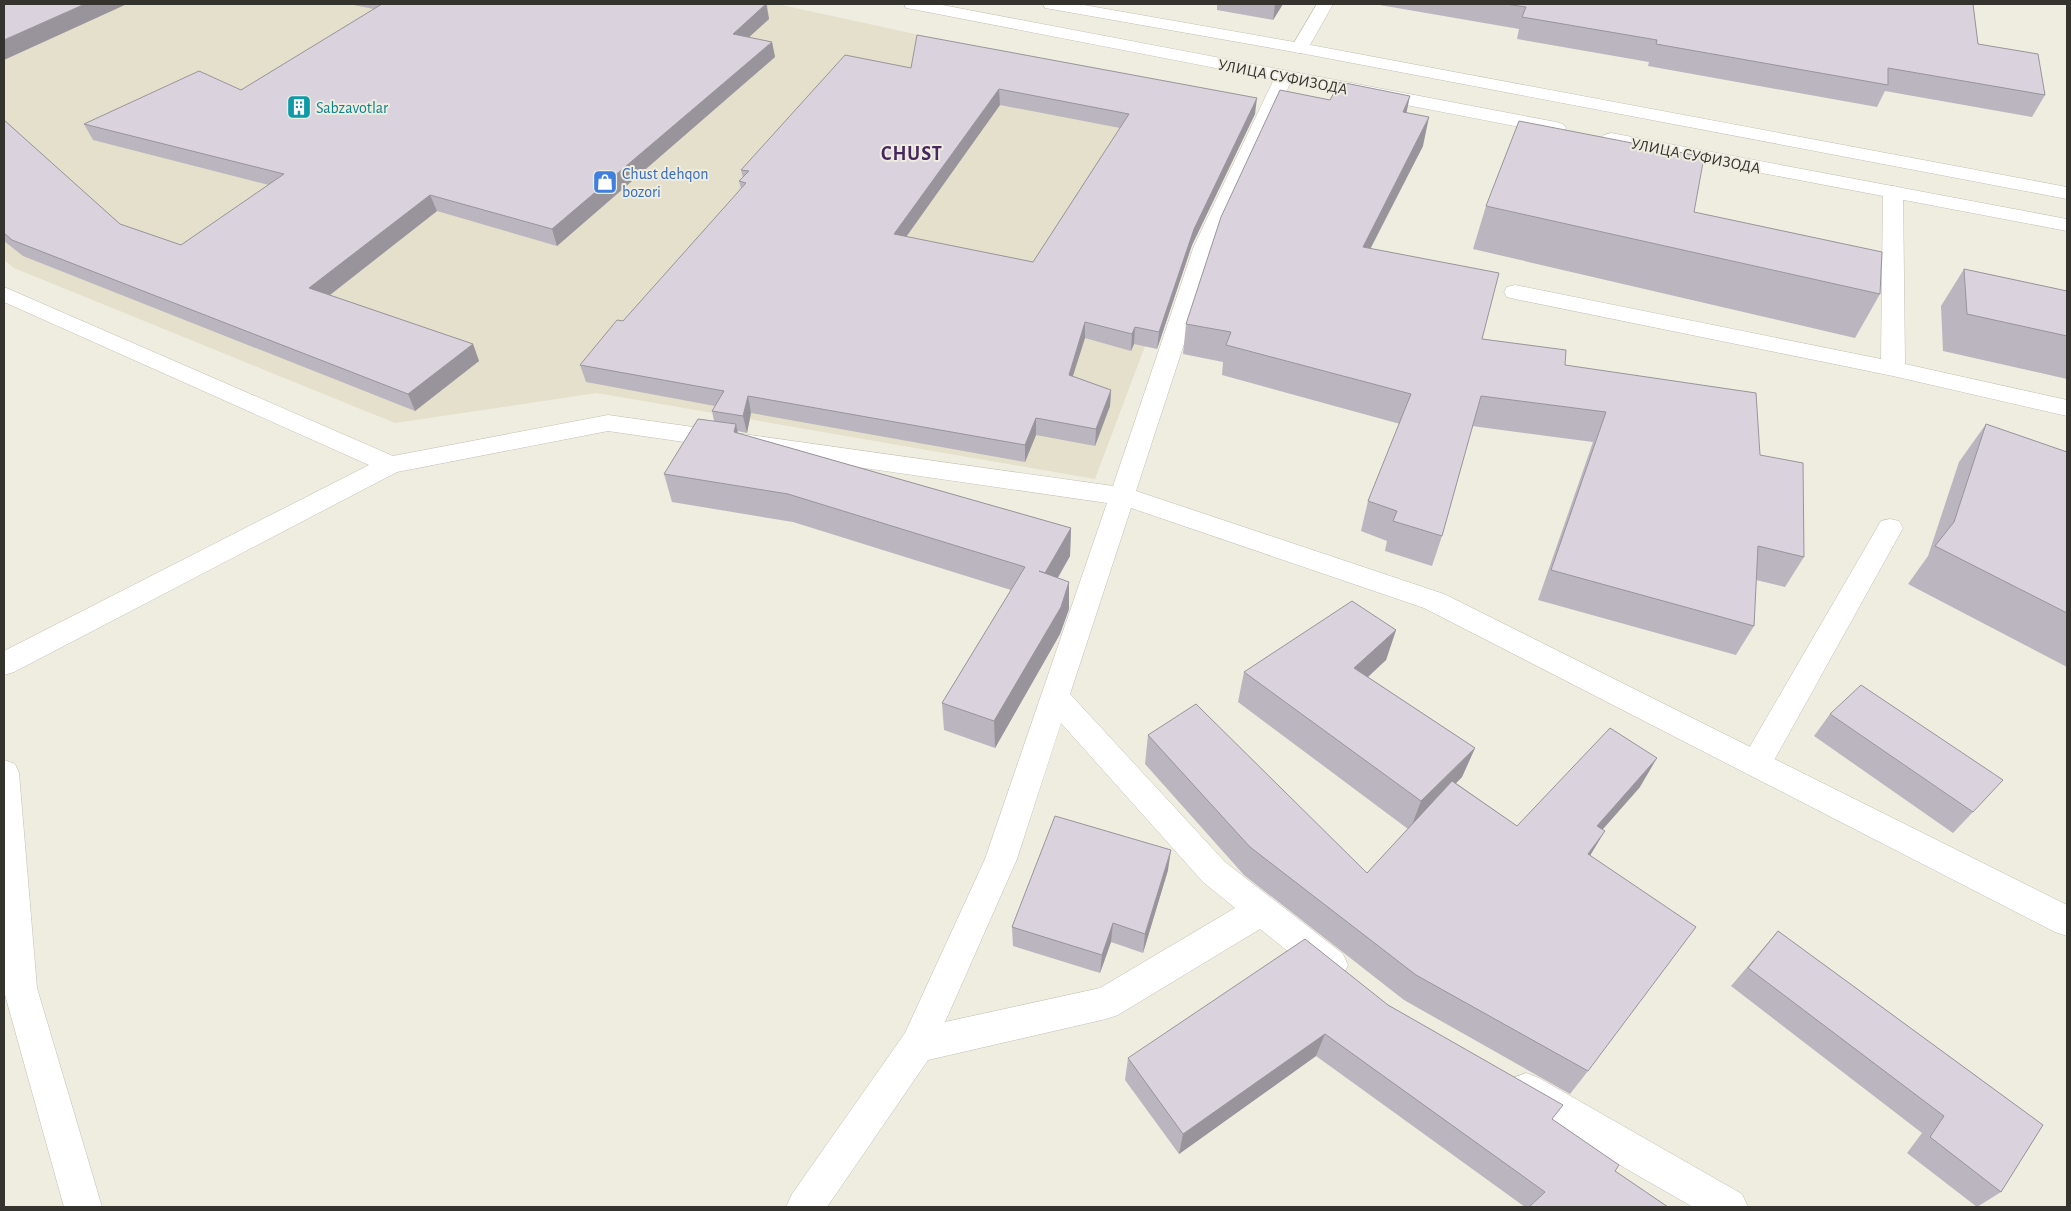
<svg xmlns="http://www.w3.org/2000/svg" width="2071" height="1211" font-family="'Alegreya Sans',sans-serif">
  <rect width="100%" height="100%" fill="#efece0"/>
  <path fill="#e4e0cc" d="M4 4H777L1236 104 1095 479 597 393 395 423 14 268 4 260Z"/>
  <g fill="none" stroke-linecap="round" stroke-linejoin="round">
    <defs>
      <path id="service" d="M1893 186 1900 188 1903 192 1905 364 2067 400V416L1893 376 1515 299 1507 297 1504 292 1507 287 1515 285 1881 359 1883 192 1886 188Z
        M1890 519 1899 521 1903 528 1767 773 1756 777 1745 773 1741 764 1745 755 1881 521Z"/>
      <path id="minor" d="M1317 4H1333L1306 52 1300 53 1294 52 1291 48Z
        M1284 72 1290 73 1293 77 1216 246 1136 491 1444 594 2067 905V936L2055 932 1424 608 1131 508 1070 694 1225 862 1343 954 1348 965 1343 976 1331 981 1319 976 1260 929 1118 1015 1106 1019 928 1060 827 1207H786L792 1194 905 1033 985 859 1107 503 608 431 397 472 14 672 4 675V651L369 465 4 302V287L393 456 608 415 1113 486 1194 246 1275 77 1278 73ZM1061 723 1203 882 1235 908 1100 988 945 1022 1017 859Z
        M4 760 15 764 19 773 37 988 102 1207H64L4 991Z
        M1526 1073 1539 1078 1742 1194 1748 1207H1693L1513 1104 1508 1091 1513 1078Z"/>
      <path id="secondary" d="M904 4H937L1556 122 1563 124 1566 128 1563 132 1556 134 912 9 906 8Z
        M1043 4H1078L1300 43 2067 187V199L1300 53 1051 9 1045 8Z
        M1611 133 2067 219V231L1604 143 1601 139 1604 135Z"/>
    </defs>
    <use href="#service" stroke="#c2bfb3" stroke-width="1"/>
    <use href="#minor" stroke="#c2bfb3" stroke-width="1"/>
    <use href="#secondary" stroke="#c2bfb3" stroke-width="1"/>
    <use href="#service" fill="#fff" fill-rule="evenodd"/>
    <use href="#minor" fill="#fff" fill-rule="evenodd"/>
    <use href="#secondary" fill="#fff" fill-rule="evenodd"/>
  </g>
  <path fill="#bbb5bf" fill-rule="evenodd" d="M348 4H767L769 19 749 37 772 42 775 57 557 246 437 211 330 295 473 344 479 361 415 411 23 256 4 241V120L120 224 181 245 269 185 93 140 84 124 241 90 374 9Z
    M1217 4H1283L1273 20 1217 10Z
    M1374 4H1973L1978 44 2045 95 2032 117 1885 91 1877 107 1648 66 1649 62 1517 39 1519 29Z
    M911 68 1255 114 1192 245 1157 349 1134 344 1131 351 1085 338 1073 376 1111 390 1110 406 1095 446 1036 435 1025 462 751 413 747 433 737 431 738 433 1071 528 1070 556 1058 578 1069 609 1060 634 995 748 944 730 942 703 1011 590 793 522 672 502 664 474 714 421 712 411 715 406 586 382 580 365 623 321 741 189 739 181 743 178 741 170ZM1000 105 1120 128 1033 262 906 237Z
    M1330 100 1406 112 1423 146 1371 248 1482 339 1565 365 1760 455 1804 557 1785 587 1756 580 1754 626 1736 655 1538 600 1593 442 1472 426 1442 536 1432 566 1385 551 1387 541 1361 531 1368 501 1400 424 1222 375 1223 362 1183 354 1186 324Z
    M1486 206 1880 294 1855 338 1473 249Z
    M1964 269 2067 291V379L1943 351 1941 306Z
    M1986 424 2067 452V667L1908 584 1928 556 1959 462Z
    M1396 630 1386 660 1368 677 1475 748 1462 777 1456 783 1517 826 1640 787 1602 830 1590 855 1588 1071 1570 1094 1404 1000 1244 875 1145 764 1148 735 1367 873 1408 829 1238 702 1244 672Z
    M1830 714 1973 812 1953 833 1814 736Z
    M1168 870 1143 953 1111 942 1100 973 1013 946 1012 927Z
    M1778 931 2043 1125 2001 1192 1977 1207 1907 1153 1922 1133 1731 986Z
    M1388 1005 1552 1119 1615 1171 1668 1207H1525L1316 1056 1179 1154 1125 1080 1128 1058Z"/>
  <path fill="#99949b" d="M85 4H127L4 60V40Z
    M766 4 769 19 735 50 733 34Z
    M1275 4H1283L1273 20Z
    M772 42 775 57 557 246 552 229Z
    M999 89 1000 105 896 251 894 234Z
    M1410 96 1404 124 1403 112Z
    M1257 98 1255 114 1192 245 1157 349 1159 332 1194 229Z
    M1429 117 1423 146 1356 276 1363 247Z
    M430 195 437 211 317 305 309 288Z
    M1085 322V338L1068 391 1069 375Z
    M1135 327 1134 344 1131 351 1132 334Z
    M473 344 479 361 415 411 408 394Z
    M1111 390 1110 406 1095 446 1096 429Z
    M748 396 751 413 747 433 743 416Z
    M1036 418V435L1025 462V445Z
    M736 424 742 452 734 432Z
    M1071 528 1070 556 1044 601 1045 573Z
    M1069 582V609L1060 634 995 748 994 721Z
    M1396 630 1386 660 1345 698 1354 668Z
    M1475 748 1462 777 1410 830 1421 801Z
    M1657 758 1640 787 1581 854 1597 826Z
    M1605 831 1588 859V854Z
    M1171 850 1168 870 1143 953 1145 934Z
    M1113 923 1111 942 1100 973 1102 955Z
    M1325 1034 1316 1056 1179 1154 1183 1134Z"/>
  <path fill="#dad3de" stroke="#99949b" fill-rule="evenodd" d="M4 4H85L4 40Z
    M382 4H766L733 34 772 42 552 229 430 195 309 288 473 344 408 394 12 240 4 233V120L120 224 181 245 284 174 84 124 199 71 241 90Z
    M1505 4H1973L1978 44 2038 54 2045 95 1888 68V85L1656 44 1657 40 1522 17 1526 7Z
    M917 35 1257 98 1194 229 1159 332 1135 327 1132 334 1085 322 1069 375 1111 390 1096 429 1036 418 1025 445 748 396 743 416 712 411 724 391 580 365 617 320 623 321 746 183 739 181 749 171 741 170 845 55 911 68ZM999 89 1129 114 1033 262 894 234Z
    M1340 82 1410 96 1403 112 1429 117 1363 247 1499 273 1482 339 1566 350 1565 365 1756 393 1760 455 1803 463 1804 557 1758 546 1754 626 1551 570 1606 412 1481 396 1442 536 1393 521 1397 511 1368 501 1411 394 1226 345 1231 332 1186 324 1221 217 1280 90 1330 100Z
    M1519 121 1704 157 1694 212 1882 252 1880 294 1486 206Z
    M1964 269 2067 291V336L1967 314Z
    M698 419 736 424 734 432 1071 528 1045 573 1039 571 1069 582 1061 607 994 721 942 703 1025 567 788 494 664 474Z
    M1986 424 2067 452V613L1935 546 1954 522Z
    M1352 601 1396 630 1354 668 1475 748 1421 801 1244 672Z
    M1861 685 2003 780 1973 812 1830 714Z
    M1196 704 1367 873 1452 781 1517 826 1610 728 1657 758 1597 826 1605 831 1588 854 1696 927 1588 1071 1416 975 1250 847 1148 735Z
    M1055 816 1171 850 1145 934 1113 923 1102 955 1012 927Z
    M1778 931 2043 1125 2001 1192 1930 1137 1944 1116 1748 968Z
    M1305 939 1388 1005 1563 1105 1552 1119 1619 1165 1615 1171 1668 1207H1529L1545 1192 1325 1034 1183 1134 1128 1058Z"/>
  <defs>
    <symbol id="building-square" viewBox="-11 -11 22 22"><rect x="-9" y="-9" width="18" height="18" rx="4" fill="#0f9aa8" stroke="#efece0"/><path d="M-4-6H4V6H1V3H-1V6H-4ZM-2.5-4.3h1.7v1.8h-1.7ZM.8-4.3h1.7v1.8H.8ZM-2.5-1h1.7V.8h-1.7ZM.8-1h1.7V.8H.8Z" fill="#fff"/></symbol>
    <symbol id="shop-square" viewBox="-11 -11 22 22"><rect x="-9" y="-9" width="18" height="18" rx="4" fill="#3f7fe0" stroke="#efece0"/><path d="M-5-2.5h2.3a2.7 3.5 0 0 1 5.4 0H5L5.5 6h-11ZM-1.5-2.5h3a1.5 2.3 0 0 0-3 0Z" fill="#fff"/></symbol>
  </defs>
  <g fill-rule="evenodd">
    <use href="#building-square" x="285" y="93" width="28" height="28"/>
    <use href="#shop-square" x="591" y="168" width="28" height="28"/>
  </g>
  <g text-anchor="middle" stroke-width="4" stroke-linejoin="round" paint-order="stroke">
    <g font-size="16" fill="#34332e" stroke="#efece0">
      <text transform="translate(1283 76) rotate(11)" y="6">УЛИЦА СУФИЗОДА</text>
      <text transform="translate(1696 155) rotate(11)" y="6">УЛИЦА СУФИЗОДА</text>
    </g>
    <g font-size="16" fill="#0d838f" stroke="#efece0" text-anchor="start">
      <text x="316" y="113">Sabzavotlar</text>
    </g>
    <g font-size="16" fill="#366cbe" stroke="#efece0" text-anchor="start">
      <text x="622" y="179">Chust dehqon<tspan x="622" dy="18">bozori</tspan></text>
    </g>
    <g font-size="20" font-weight="bold" letter-spacing="1" fill="#47275f" stroke="#efece0">
      <text x="912" y="160">CHUST</text>
    </g>
  </g>
  <rect width="2071" height="1211" fill="none" stroke="#34332e" stroke-width="10"/>
</svg>
